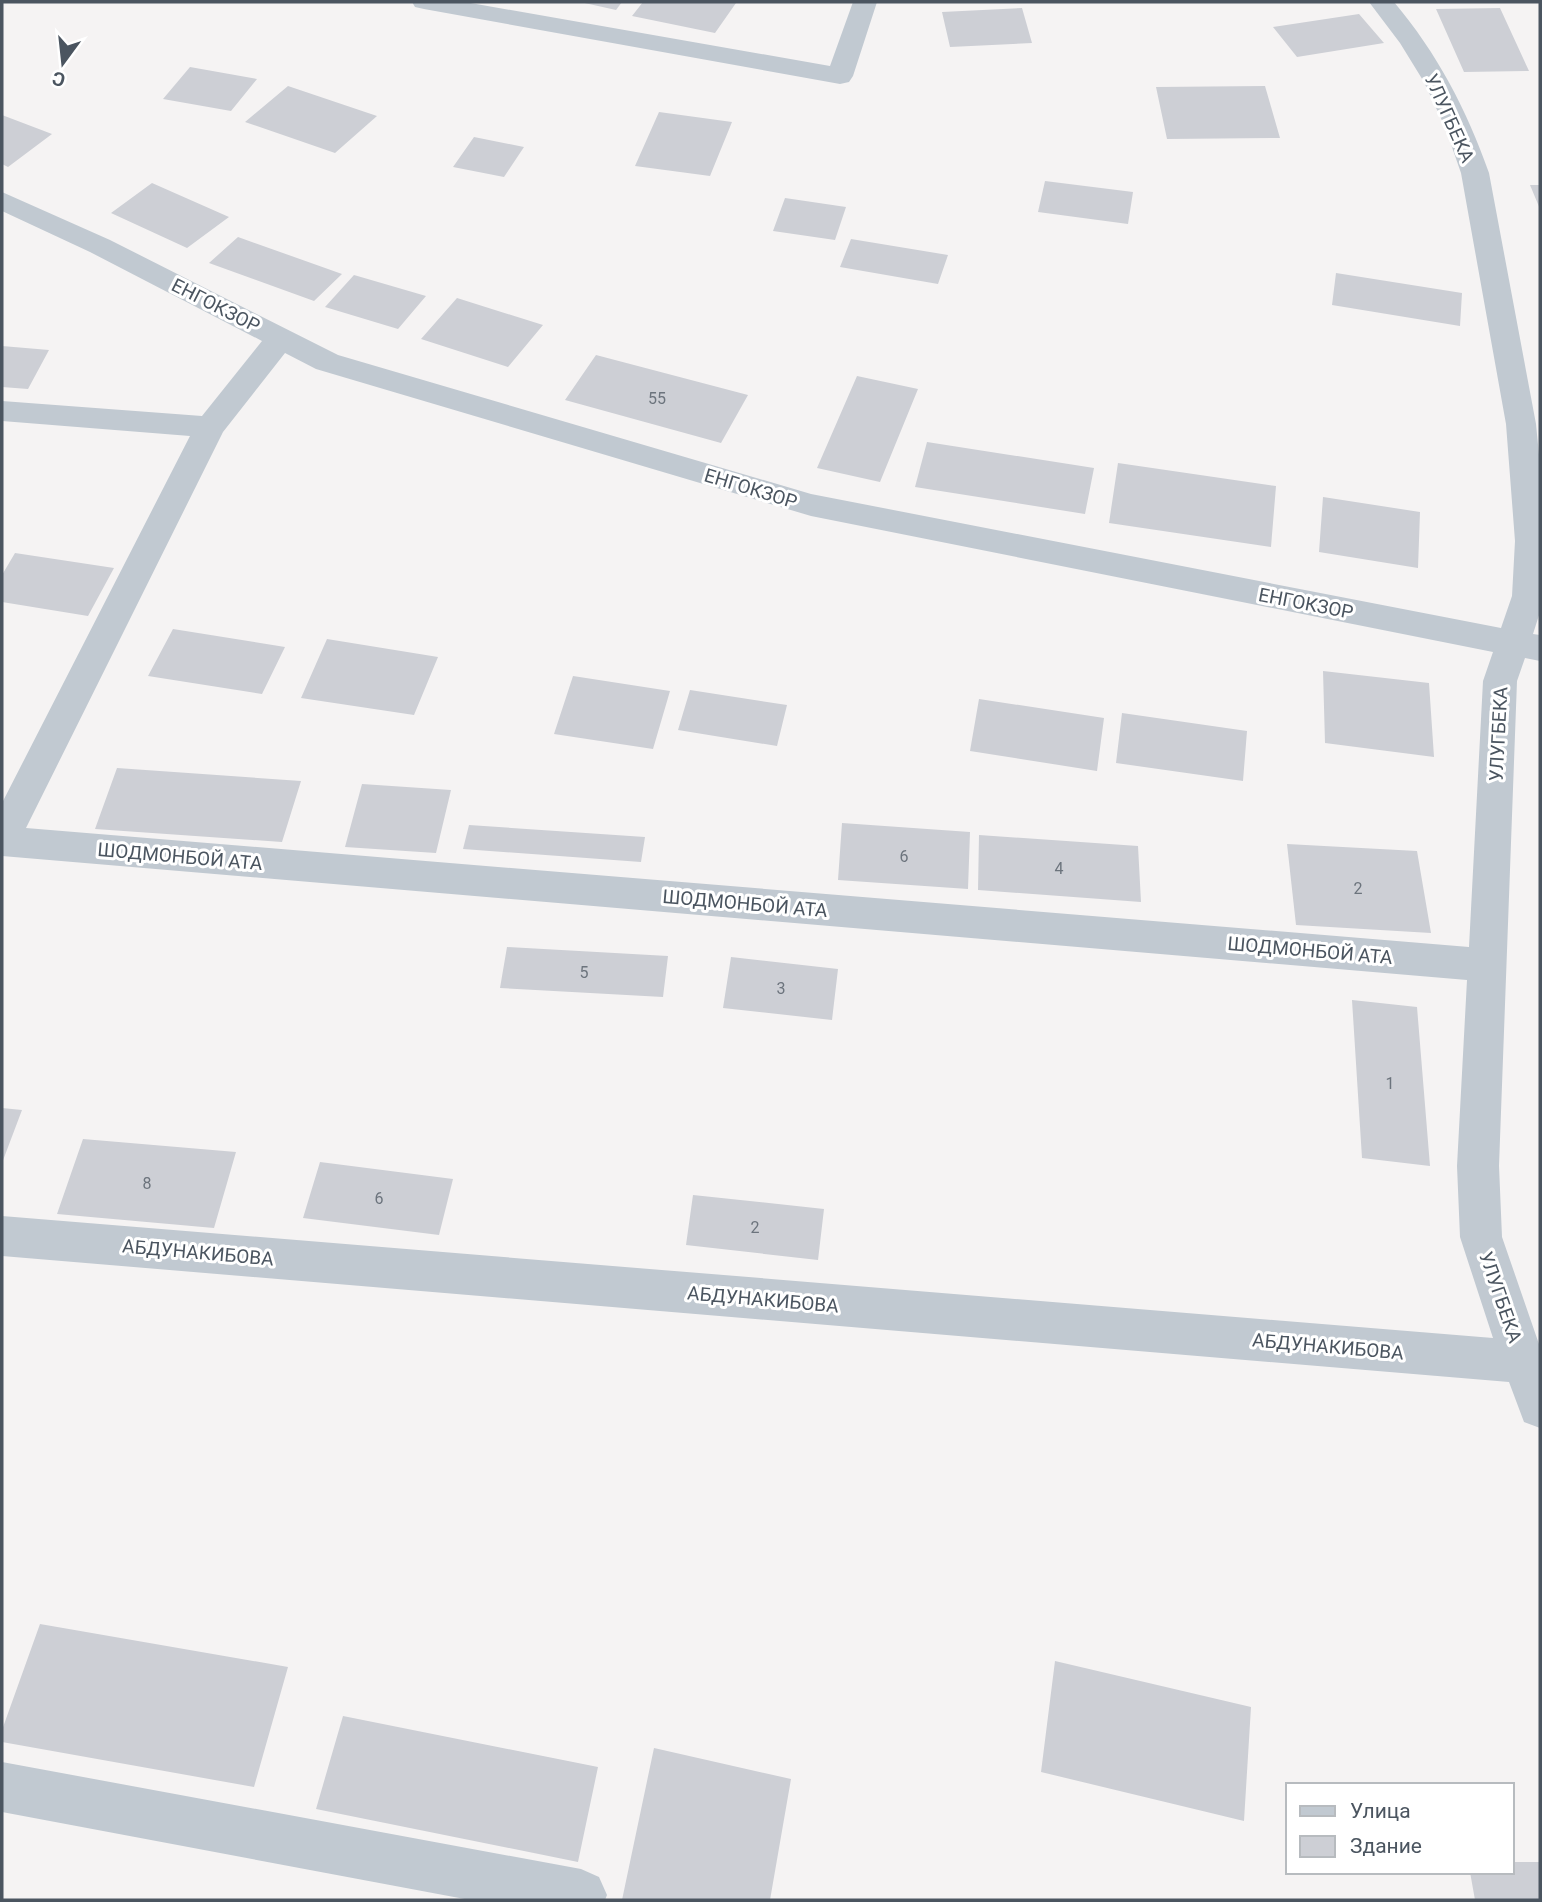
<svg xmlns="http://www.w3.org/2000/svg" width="1542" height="1902" font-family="Roboto,sans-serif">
  <rect width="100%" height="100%" fill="#f5f3f3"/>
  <path fill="#cdcfd5" d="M580 2H622L616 10Z
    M643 2H728L736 3 715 33 632 16Z
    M1022 8 1032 43 950 47 942 12Z
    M1500 8 1529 71 1464 72 1436 9Z
    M1359 14 1384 43 1297 57 1273 27Z
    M190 67 257 79 231 111 163 99Z
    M288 86 377 116 335 153 245 122Z
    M1265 86 1280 138 1167 139 1156 87Z
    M659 112 732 122 710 176 635 166Z
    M2 115 52 134 8 167 2 164Z
    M474 137 524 147 504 177 453 167Z
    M1045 181 1133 192 1128 224 1038 212Z
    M152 183 229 217 187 248 111 213Z
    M1530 185H1540V209Z
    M785 198 846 207 835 240 773 231Z
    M238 237 342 274 314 301 209 263Z
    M851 239 948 255 938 284 840 267Z
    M1336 273 1462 293 1460 326 1332 305Z
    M354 275 426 296 398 329 325 307Z
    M457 298 543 325 508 367 421 339Z
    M2 346 49 350 28 389 2 387Z
    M596 355 748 395 721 443 565 400Z
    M857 376 918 389 880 482 817 468Z
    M927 442 1094 468 1085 514 915 487Z
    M1118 463 1276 486 1271 547 1109 523Z
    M1323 497 1420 512 1418 568 1319 552Z
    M15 553 114 568 88 616 2 602V575Z
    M173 629 285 647 262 694 148 676Z
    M327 639 438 657 414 715 301 698Z
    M1323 671 1429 683 1434 757 1325 743Z
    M573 676 670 691 653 749 554 734Z
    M690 690 787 705 777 746 678 730Z
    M979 699 1104 718 1097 771 970 751Z
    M1122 713 1247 731 1243 781 1116 763Z
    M117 768 301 781 282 842 95 829Z
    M362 784 451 790 436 853 345 847Z
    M842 823 970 832 968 889 838 880Z
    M469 825 645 837 641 862 463 849Z
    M979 835 1138 846 1141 902 978 890Z
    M1287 844 1417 851 1431 933 1296 925Z
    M507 947 668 956 663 997 500 988Z
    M731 957 838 969 832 1020 723 1008Z
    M1352 1000 1417 1007 1430 1166 1362 1158Z
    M2 1108 22 1110 2 1163Z
    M83 1139 236 1152 214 1228 57 1214Z
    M320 1162 453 1179 439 1235 303 1218Z
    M693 1195 824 1209 818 1260 686 1245Z
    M40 1624 288 1667 254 1787 2 1742V1730Z
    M1055 1661 1251 1707 1244 1821 1041 1772Z
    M343 1716 598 1767 578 1862 316 1809Z
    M654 1748 791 1779 770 1900H622Z
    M1512 1862H1540V1900H1475L1470 1872H1512Z"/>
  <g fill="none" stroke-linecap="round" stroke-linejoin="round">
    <path fill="#c1c9d1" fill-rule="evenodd" d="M412 2H465L830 66 853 2H877L853 76 849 82 840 84 424 9 415 7Z
      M1369 2H1394C1437 53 1467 110 1489 173L1536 424 1540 465V612L1533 634 1540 635V661L1525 658 1517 681 1499 1166 1502 1237 1540 1347V1428L1524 1422 1509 1382 2 1256V1216L1493 1338 1460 1237 1457 1166 1467 980 2 856V803L190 436 2 421V401L202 416 262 341 90 252 2 211V192L110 240 338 355 811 494 1501 628 1512 596 1515 541 1506 424 1461 173 1445 127 1424 82 1400 43ZM285 353 316 369 811 516 1493 652 1483 681 1469 947 26 828 223 432Z
      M2 1762 581 1869 599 1877 607 1895 605 1900H470L2 1812Z"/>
  </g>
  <g text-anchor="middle" stroke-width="6" stroke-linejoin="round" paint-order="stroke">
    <g font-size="16" fill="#6c747d">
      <text x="657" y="404">55</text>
      <text x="904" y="862">6</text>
      <text x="1059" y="874">4</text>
      <text x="1358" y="894">2</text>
      <text x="584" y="978">5</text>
      <text x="781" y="994">3</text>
      <text x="1390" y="1089">1</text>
      <text x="147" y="1189">8</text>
      <text x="379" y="1204">6</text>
      <text x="755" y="1233">2</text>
    </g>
    <g font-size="19" fill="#4b5560" stroke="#fff">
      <text transform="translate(1450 118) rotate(66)" y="7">УЛУГБЕКА</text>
      <text transform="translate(216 305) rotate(27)" y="7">ЕНГОКЗОР</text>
      <text transform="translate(751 488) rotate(17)" y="7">ЕНГОКЗОР</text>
      <text transform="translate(1306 603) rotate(11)" y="7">ЕНГОКЗОР</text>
      <text transform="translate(1498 734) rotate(-87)" y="7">УЛУГБЕКА</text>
      <text transform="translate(180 856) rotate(5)" y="7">ШОДМОНБОЙ АТА</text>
      <text transform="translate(745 903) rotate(5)" y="7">ШОДМОНБОЙ АТА</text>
      <text transform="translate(1310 950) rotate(5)" y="7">ШОДМОНБОЙ АТА</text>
      <text transform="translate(198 1252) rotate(5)" y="7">АБДУНАКИБОВА</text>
      <text transform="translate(1501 1297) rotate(71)" y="7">УЛУГБЕКА</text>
      <text transform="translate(763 1299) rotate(5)" y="7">АБДУНАКИБОВА</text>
      <text transform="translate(1328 1346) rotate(5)" y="7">АБДУНАКИБОВА</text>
    </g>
  </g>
  <rect width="1542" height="1902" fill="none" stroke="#4b5560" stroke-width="7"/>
  <rect x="1286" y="1783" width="228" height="91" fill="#ffffff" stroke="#b7bbbf" stroke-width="2"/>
  <rect x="1300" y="1806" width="35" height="10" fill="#c1c9d1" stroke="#b7bbbf" stroke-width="2"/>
  <text x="1350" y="1818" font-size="21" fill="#4b5560">Улица</text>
  <rect x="1300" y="1836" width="35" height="21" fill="#cdcfd5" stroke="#b7bbbf" stroke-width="2"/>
  <text x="1350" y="1853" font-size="21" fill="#4b5560">Здание</text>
  <g transform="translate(63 63) rotate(195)" stroke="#ffffff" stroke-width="5" paint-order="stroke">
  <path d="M0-5L12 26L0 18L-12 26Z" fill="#4b5560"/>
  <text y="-10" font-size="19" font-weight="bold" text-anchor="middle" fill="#4b5560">С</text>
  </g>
</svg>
